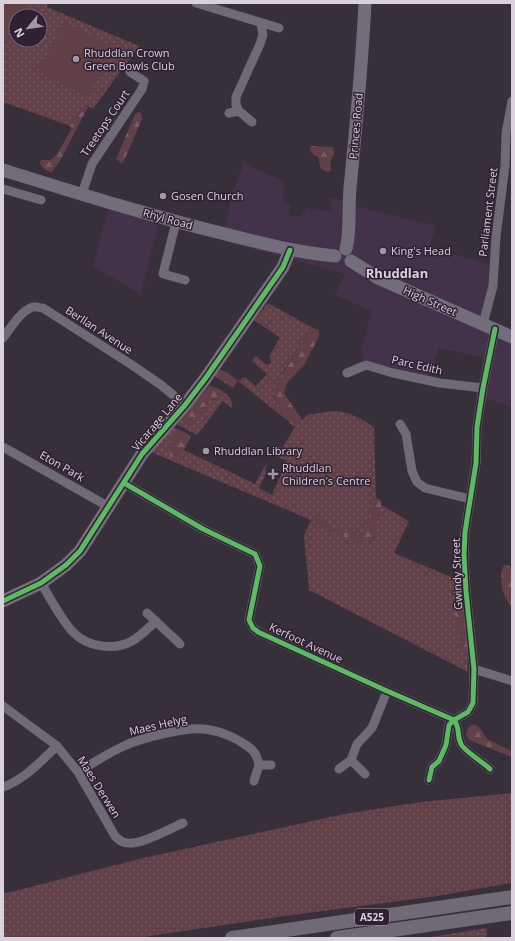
<svg xmlns="http://www.w3.org/2000/svg" width="515" height="941" font-family="'Open Sans',sans-serif">
  <defs>
    <pattern id="green-dots" width="8" height="8" patternUnits="userSpaceOnUse"><rect width="8" height="8" fill="#614047"/><path d="M2 2h.1M6 6h.1" fill="none" stroke="#775b61" stroke-width="1.8" stroke-linecap="round"/></pattern>
    <pattern id="forest-firs" width="22" height="20" patternUnits="userSpaceOnUse"><rect width="22" height="20" fill="#614047"/><path d="M5 1l3.5 6h-7zM16 11l3.5 6h-7z" fill="#775b61"/></pattern>
  </defs>
  <rect width="100%" height="100%" fill="#372f3a"/>
  <path fill="#433249" d="M244 163 285 182 283 202 291 205 288 215 300 217 307 208 331 212V198L337 199 356 206 436 226 429 247 493 266 483 324 512 338V407L484 398 493 360 439 348 428 376 390 367 363 360 361 349 372 311 335 295 345 274 223 241 232 195Z
    M108 210 159 223 141 295 93 266Z"/>
  <path fill="url(#green-dots)" fill-rule="evenodd" d="M3 3H48L47 7 139 46 93 109 85 105 70 126 3 102ZM16 16H40V40H16Z
    M268 303 313 328 310 330 283 372 274 394 283 417 238 381 245 377 256 386 267 374 252 361 256 356 267 365 271 363 270 355 279 339V337L254 320Z
    M210 386C219 387 235 397 232 408L223 401 197 435 176 424 183 417 201 412 209 400H216L217 390Z
    M332 411C348 411 361 418 374 427L376 503 372 543 381 505 409 521 394 553 458 580 467 640 468 672 309 590 304 535 311 520 151 452 173 427 191 436 184 450 255 484 265 466H266L265 470 267 471 259 488 272 495 287 461 271 454 274 445 282 448 295 427 307 415Z
    M512 793V883L437 896 278 917 137 938H3V894L139 859 344 814 421 802Z
    M487 928 486 938H424Z"/>
  <path fill="url(#forest-firs)" d="M85 105 88 107 60 161 52 172H51L45 170 40 164 41 160H51L57 154 71 130 70 126Z
    M138 112 141 113 142 119 124 161 121 163 116 159 135 114Z
    M311 146 332 147C337 153 333 154 331 160 330 163 331 168 331 171L327 172 321 169 318 157 312 154 310 149Z
    M313 328 319 330V337L304 365 287 383 284 393 302 420 295 427 283 417 274 394 275 386 310 330Z
    M220 370 227 372 238 381 233 388 216 377 215 374Z
    M210 386 217 390 220 395 219 399 209 400 201 412 188 424 185 422 183 417 208 387Z
    M179 431 186 434 189 439 179 458 174 459 170 456C168 447 171 438 179 431Z
    M375 497 381 501V507L372 543 368 541 361 543 323 529 312 520 317 517C331 526 345 534 362 535L367 525Z
    M504 565H508L512 568V592L511 597 512 598V606C502 599 498 575 504 565Z
    M458 580C466 598 467 634 467 654 457 647 455 619 455 607 455 601 459 597 459 592 460 588 458 584 458 580Z
    M474 724 480 728 487 739 512 751V757L469 740 466 735 468 728Z"/>
  <path fill="#614047" d="M3 3H25L18 16H16V21L3 45Z
    M64 22 115 47 87 97 38 71Z"/>
  <g fill="none" stroke-linecap="round" stroke-linejoin="round">
    <path stroke="#6e6a76" stroke-width="9" d="M196 3 279 28
      M239 111 236 105V97L260 44 263 35 261 24
      M229 113 239 111 252 122
      M3 189 41 200
      M82 194 92 164 142 89 144 81 130 72
      M176 222 163 274 185 280
      M483 324 493 286 496 237 505 166 506 133 512 101
      M3 338C11 328 20 311 33 307 36 306 39 308 43 308L132 365 161 385 185 405
      M347 373 366 365 393 373 440 383 483 388
      M400 424 406 434 412 471 417 482 425 488 470 499
      M3 447 109 507
      M124 483 203 529 255 554 260 566 249 620 253 628 258 632 387 691 454 720C461 730 456 734 461 744 463 750 484 763 490 769
      M41 583C51 599 60 618 73 632 87 647 114 651 132 641 141 636 148 628 156 621
      M147 613 180 644
      M474 669 512 681
      M3 706 57 746 78 772 115 836C117 838 120 841 123 842 136 848 169 829 183 823
      M351 760 365 774
      M339 769 351 760 357 744 372 728 387 691
      M78 772C93 763 108 753 124 746 140 738 186 727 204 729 214 730 226 734 236 739 249 747 256 749 259 765
      M429 780 432 767 439 761 446 745 449 725 454 720 468 712 473 703 474 669 466 591 464 555 465 532 476 463 477 427 483 388 495 329
      M254 781 259 765H271
      M3 787C24 780 41 761 57 746"/>
    <path stroke="#726d7a" stroke-width="13" d="M3 170C77 193 150 216 225 234 262 243 298 253 335 256
      M346 249C351 229 348 209 350 188 356 127 362 65 365 3
      M351 261 378 278 512 337
      M3 601 41 583 66 565 80 551 142 454 185 405 205 379 283 267 290 250"/>
    <path stroke="#6f6a76" stroke-width="14" d="M232 938 512 897
      M337 938 512 913"/>
    <defs>
      <path id="cycleway" d="M124 483 203 529 255 554 260 566 249 620 253 628 258 632 387 691 454 720C461 730 456 734 461 744 463 750 484 763 490 769
        M3 601 41 583 66 565 80 551 142 454 185 405 205 379 283 267 290 250
        M429 780 432 767 439 761 446 745 449 725 454 720 468 712 473 703 474 669 466 591 464 555 465 532 476 463 477 427 483 388 495 329"/>
    </defs>
    <use href="#cycleway" stroke="#2f2133" stroke-width="8"/>
    <use href="#cycleway" stroke="#5cba63" stroke-width="5"/>
  </g>
  <g fill="#a198a4" stroke="#2f2133" stroke-width="1.5">
    <circle cx="76" cy="59" r="4"/>
    <circle cx="163" cy="196" r="4"/>
    <circle cx="383" cy="251" r="4"/>
    <circle cx="206" cy="451" r="4"/>
    <path d="M271 468h4v4h4v4h-4v4h-4v-4h-4v-4h4z"/>
  </g>
  <g text-anchor="middle" stroke-width="3" stroke-linejoin="round" paint-order="stroke">
    <rect fill="#2f2133" stroke="#a79caa" stroke-width="1" x="355" y="909" width="34" height="16" rx="3"/>
    <g font-size="10" font-weight="bold" fill="#dad1dd">
      <text x="372" y="921">A525</text>
    </g>
    <g font-size="11" fill="#dad1dd" stroke="#2f2133" text-anchor="start">
      <text x="84" y="57">Rhuddlan Crown<tspan x="84" dy="13">Green Bowls Club</tspan></text>
      <text x="171" y="200">Gosen Church</text>
      <text x="391" y="255">King's Head</text>
      <text x="214" y="455">Rhuddlan Library</text>
      <text x="282" y="472">Rhuddlan<tspan x="282" dy="13">Children's Centre</tspan></text>
    </g>
    <g font-size="11" fill="#dad1dd" stroke="#2f2133">
      <text transform="translate(105 123) rotate(-56)" y="4">Treetops Court</text>
      <text transform="translate(356 126) rotate(-85)" y="4">Princes Road</text>
      <text transform="translate(488 212) rotate(-83)" y="4">Parliament Street</text>
      <text transform="translate(168 219) rotate(15)" y="4">Rhyl Road</text>
      <text transform="translate(430 301) rotate(24)" y="4">High Street</text>
      <text transform="translate(99 330) rotate(33)" y="4">Berllan Avenue</text>
      <text transform="translate(417 365) rotate(13)" y="4">Parc Edith</text>
      <text transform="translate(157 422) rotate(-50)" y="4">Vicarage Lane</text>
      <text transform="translate(62 466) rotate(30)" y="4">Eton Park</text>
      <text transform="translate(457 574) rotate(-92)" y="4">Gwindy Street</text>
      <text transform="translate(306 643) rotate(25)" y="4">Kerfoot Avenue</text>
      <text transform="translate(158 725) rotate(-13)" y="4">Maes Helyg</text>
      <text transform="translate(99 787) rotate(58)" y="4">Maes Derwen</text>
    </g>
    <g font-size="13" font-weight="bold" fill="#dad1dd" stroke="#2f2133">
      <text x="397" y="278">Rhuddlan</text>
    </g>
  </g>
  <rect width="515" height="941" fill="none" stroke="#dad1dd" stroke-width="8"/>
  <g transform="translate(28 28) rotate(241)"><circle r="19" fill="#2f2133" stroke="#736777"/>
  <path d="M0-3L7 15L0 10L-7 15Z" fill="#a198a4"/>
  <text y="-6" font-size="11" font-weight="bold" text-anchor="middle" fill="#dad1dd">N</text>
  </g>
</svg>
